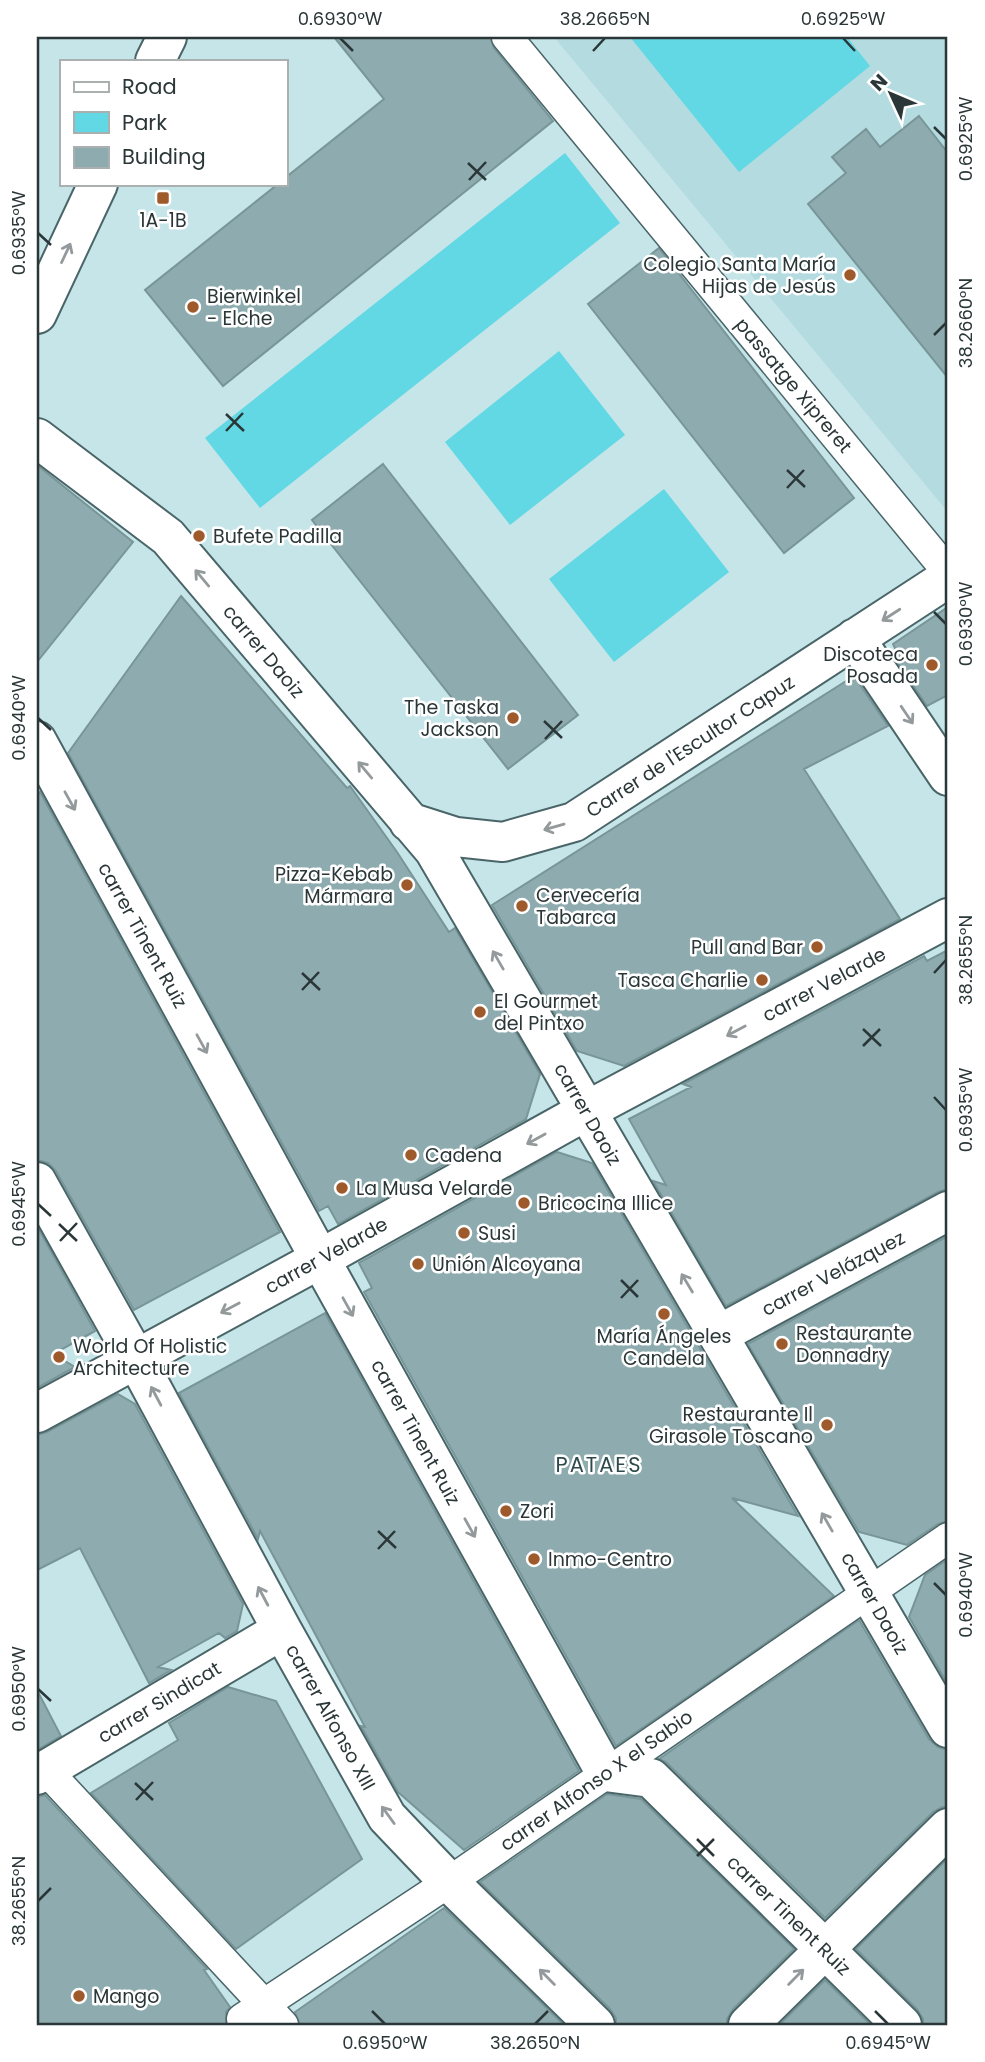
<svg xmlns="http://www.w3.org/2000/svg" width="985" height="2062" font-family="Poppins,sans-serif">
  <rect width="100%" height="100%" fill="#c6e5e9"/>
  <path fill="#b3dbe0" d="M554 37H948V512Z"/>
  <path fill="#62d8e4" d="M630 37H847L870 66 739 172Z
    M565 153 620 223 260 508 205 438Z
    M559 351 625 435 510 525 445 442Z
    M664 489 729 572 614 662 549 579Z"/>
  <path fill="#8eacaf" stroke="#789598" stroke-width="2" d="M334 37H490L494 48 553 121 223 386 145 290 278 184H285V178L384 99Z
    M919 116 948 153V378L808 204 846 173 832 157 866 129 880 147Z
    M659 248 854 498 784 553 588 304Z
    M383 464 578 715 508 769 312 520Z
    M37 465 133 542 37 662Z
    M181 596 347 788 350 786 397 852 449 932 455 928 540 1074 526 1119 338 1224 328 1206 319 1211 68 753Z
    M948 607V695L927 706 891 653 896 650 893 644Z
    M854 676 888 726 804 769 900 919 624 1066 577 1051 492 905Z
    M40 792 280 1232 134 1310 56 1171 48 1163 37 1160V796Z
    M948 950V1189L938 1192 726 1306 653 1181 666 1185 629 1119 691 1087 683 1084 924 956 927 961Z
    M557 1152 592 1163 798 1516 732 1498 834 1596 616 1746 364 1292 372 1288 359 1263Z
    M37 1226 95 1331 53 1354 75 1367 37 1388Z
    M948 1236V1521L938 1524 907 1545 859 1532 748 1344Z
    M325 1313 579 1771 464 1850 398 1792 361 1726 365 1727 260 1531 258 1539 179 1393Z
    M118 1394 135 1404 243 1604 237 1631 225 1638 219 1633 158 1667 171 1670 149 1683 80 1548 37 1570V1435L47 1432Z
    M948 1559V1685L909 1617 925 1575Z
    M859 1620 929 1739 938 1747 948 1750V1807H942L933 1812 825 1918 666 1762 659 1759Z
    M228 1687 276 1701 362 1859 236 1949 91 1793 178 1740 169 1723Z
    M37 1690 61 1736 37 1750Z
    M607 1794 641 1799 794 1949 733 2009 727 2019V2025H616V2018L610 2009 480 1882Z
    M45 1795 207 1969 204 1970 230 2007 226 2012V2025H37V1797Z
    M948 1858V2025H923V2019L917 2009 856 1949Z
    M444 1908 564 2025H300L295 2012Z
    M825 1980 871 2025H779Z"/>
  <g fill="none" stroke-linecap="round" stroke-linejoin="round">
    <defs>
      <path id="pedestrian" d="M507 37 948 572
        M46 1770 283 2025
        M242 2019 449 1882 948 1538"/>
      <path id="minor" d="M37 438 168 537 434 850 948 1728
        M855 638 948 776
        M37 741 320 1259 605 1772 651 1778 902 2025
        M409 822 456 837 503 842 574 822 948 578
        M37 1182 136 1359 282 1630 387 1817 449 1882 595 2025
        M718 1335 948 1211
        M37 1413 320 1259 586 1111 948 918
        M37 1775 282 1630
        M748 2025 948 1828"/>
      <path id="secondary" d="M155 61 167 37
        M37 314 98 184"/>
    </defs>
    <use href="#pedestrian" stroke="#4a6568" stroke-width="33"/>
    <use href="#minor" stroke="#4a6568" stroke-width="42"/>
    <use href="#secondary" stroke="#4a6568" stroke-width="42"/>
    <use href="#pedestrian" stroke="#fff" stroke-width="30"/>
    <use href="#minor" stroke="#fff" stroke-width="38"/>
    <use href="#secondary" stroke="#fff" stroke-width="38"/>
  </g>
  <defs><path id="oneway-shaft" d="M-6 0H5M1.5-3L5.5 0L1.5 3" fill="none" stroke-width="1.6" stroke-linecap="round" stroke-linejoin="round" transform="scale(1.75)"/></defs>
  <g stroke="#949a9b">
    <use href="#oneway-shaft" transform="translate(66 253) rotate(-65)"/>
    <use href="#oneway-shaft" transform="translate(202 578) rotate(-130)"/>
    <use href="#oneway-shaft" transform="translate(891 615) rotate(147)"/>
    <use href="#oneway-shaft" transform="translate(907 715) rotate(56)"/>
    <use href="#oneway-shaft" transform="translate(365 770) rotate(-130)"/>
    <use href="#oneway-shaft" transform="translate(70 801) rotate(61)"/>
    <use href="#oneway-shaft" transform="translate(554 827) rotate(164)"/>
    <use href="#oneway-shaft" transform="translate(498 960) rotate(-120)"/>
    <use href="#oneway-shaft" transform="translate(736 1031) rotate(152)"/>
    <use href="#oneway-shaft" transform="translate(202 1044) rotate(61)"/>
    <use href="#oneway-shaft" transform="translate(536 1139) rotate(151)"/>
    <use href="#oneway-shaft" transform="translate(687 1283) rotate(-121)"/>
    <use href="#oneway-shaft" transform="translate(348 1307) rotate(61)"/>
    <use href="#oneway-shaft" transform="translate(230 1308) rotate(152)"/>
    <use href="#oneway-shaft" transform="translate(156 1396) rotate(-118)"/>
    <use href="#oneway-shaft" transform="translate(827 1522) rotate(-120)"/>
    <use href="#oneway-shaft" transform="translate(470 1528) rotate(61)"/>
    <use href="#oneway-shaft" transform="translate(263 1596) rotate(-118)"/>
    <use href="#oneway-shaft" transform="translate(388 1815) rotate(-126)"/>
    <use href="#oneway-shaft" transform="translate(547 1977) rotate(-135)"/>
    <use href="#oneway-shaft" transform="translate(796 1977) rotate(-45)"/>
  </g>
  <path fill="none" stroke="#2a3637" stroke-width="2.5" d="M340 38 353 51M843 38 855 51M593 51 605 38M934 127 946 139M468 163 486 180M469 180 486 162M38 233 51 245M934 335 946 323M226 414 244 431M226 431 243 413M787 470 805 487M787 488 804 470M934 612 946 624M38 718 51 730M544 721 562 738M545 739 562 721M302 973 320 990M934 973 946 960M302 990 319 972M863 1029 881 1046M863 1046 880 1029M934 1097 946 1110M38 1204 51 1216M59 1224 77 1241M60 1241 77 1223M621 1280 638 1297M621 1298 638 1280M378 1531 396 1548M378 1549 395 1531M934 1583 946 1595M38 1689 51 1701M135 1783 153 1800M136 1800 153 1782M697 1839 714 1856M697 1856 714 1839M38 1901 51 1888M372 2011 385 2024M875 2011 888 2024M535 2024 548 2011"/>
  <g fill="#9e5a2b" stroke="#fff" stroke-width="2.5">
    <rect x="156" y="191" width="14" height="14" rx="3.5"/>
    <circle cx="850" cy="275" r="7"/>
    <circle cx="193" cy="307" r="7"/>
    <circle cx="199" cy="536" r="7"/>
    <circle cx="932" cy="665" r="7"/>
    <circle cx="513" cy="718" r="7"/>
    <circle cx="407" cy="885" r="7"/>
    <circle cx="522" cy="906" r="7"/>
    <circle cx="817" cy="947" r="7"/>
    <circle cx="762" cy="980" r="7"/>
    <circle cx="480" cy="1012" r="7"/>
    <circle cx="411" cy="1155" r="7"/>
    <circle cx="342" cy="1188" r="7"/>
    <circle cx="524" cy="1203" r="7"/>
    <circle cx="464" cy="1233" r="7"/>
    <circle cx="418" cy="1264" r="7"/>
    <circle cx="664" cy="1314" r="7"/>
    <circle cx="782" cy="1344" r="7"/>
    <circle cx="59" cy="1357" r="7"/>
    <circle cx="827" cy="1425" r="7"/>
    <circle cx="506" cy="1511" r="7"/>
    <circle cx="534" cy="1559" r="7"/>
    <circle cx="79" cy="1996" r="7"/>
  </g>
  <g text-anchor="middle" stroke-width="5" stroke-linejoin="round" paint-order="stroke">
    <g font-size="19" fill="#2a3637" stroke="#fff" text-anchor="start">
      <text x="163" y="227" text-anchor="middle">1A-1B</text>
      <text x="836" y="271" text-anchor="end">Colegio Santa María<tspan x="836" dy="22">Hijas de Jesús</tspan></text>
      <text x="207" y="303">Bierwinkel<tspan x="207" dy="22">- Elche</tspan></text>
      <text x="213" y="543">Bufete Padilla</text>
      <text x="918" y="661" text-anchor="end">Discoteca<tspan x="918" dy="22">Posada</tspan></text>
      <text x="499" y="714" text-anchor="end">The Taska<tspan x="499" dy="22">Jackson</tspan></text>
      <text x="393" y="881" text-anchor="end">Pizza-Kebab<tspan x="393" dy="22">Mármara</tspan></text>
      <text x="536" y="902">Cervecería<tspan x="536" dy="22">Tabarca</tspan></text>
      <text x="803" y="954" text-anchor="end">Pull and Bar</text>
      <text x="748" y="987" text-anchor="end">Tasca Charlie</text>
      <text x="494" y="1008">El Gourmet<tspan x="494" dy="22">del Pintxo</tspan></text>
      <text x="425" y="1162">Cadena</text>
      <text x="356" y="1195">La Musa Velarde</text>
      <text x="538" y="1210">Bricocina Illice</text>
      <text x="478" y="1240">Susi</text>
      <text x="432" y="1271">Unión Alcoyana</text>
      <text x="796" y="1340">Restaurante<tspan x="796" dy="22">Donnadry</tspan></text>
      <text x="664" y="1343" text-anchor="middle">María Ángeles<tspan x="664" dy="22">Candela</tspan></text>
      <text x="73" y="1353">World Of Holistic<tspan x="73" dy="22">Architecture</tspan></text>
      <text x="813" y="1421" text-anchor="end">Restaurante Il<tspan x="813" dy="22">Girasole Toscano</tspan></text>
      <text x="520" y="1518">Zori</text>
      <text x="548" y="1566">Inmo-Centro</text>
      <text x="93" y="2003">Mango</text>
    </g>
    <g font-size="19" fill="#2a3637" stroke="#fff">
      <text transform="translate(794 385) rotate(50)" y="7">passatge Xipreret</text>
      <text transform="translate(264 651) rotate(50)" y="7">carrer Daoiz</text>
      <text transform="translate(690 746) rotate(-33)" y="7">Carrer de l'Escultor Capuz</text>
      <text transform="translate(143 935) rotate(61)" y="7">carrer Tinent Ruiz</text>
      <text transform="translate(824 984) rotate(-28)" y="7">carrer Velarde</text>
      <text transform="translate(588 1114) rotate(60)" y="7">carrer Daoiz</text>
      <text transform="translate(326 1255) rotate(-29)" y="7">carrer Velarde</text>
      <text transform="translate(833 1273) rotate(-28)" y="7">carrer Velázquez</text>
      <text transform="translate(416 1432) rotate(61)" y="7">carrer Tinent Ruiz</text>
      <text transform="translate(875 1603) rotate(60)" y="7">carrer Daoiz</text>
      <text transform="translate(159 1702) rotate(-31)" y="7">carrer Sindicat</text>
      <text transform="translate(331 1717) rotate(61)" y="7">carrer Alfonso XIII</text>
      <text transform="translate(596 1780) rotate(-35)" y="7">carrer Alfonso X el Sabio</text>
      <text transform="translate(789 1915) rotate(44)" y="7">carrer Tinent Ruiz</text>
    </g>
    <g font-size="21" letter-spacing="2" fill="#2f4a4d" stroke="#fff">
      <text x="599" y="1472">PATAES</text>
    </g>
  </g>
  <rect width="985" height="2062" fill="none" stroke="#ffffff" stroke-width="77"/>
  <rect x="60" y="60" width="228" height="126" fill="#ffffff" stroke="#aaafaf" stroke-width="2"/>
  <rect x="74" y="82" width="35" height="10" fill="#ffffff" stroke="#aaafaf" stroke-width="2"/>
  <text x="122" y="94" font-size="21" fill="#2a3637">Road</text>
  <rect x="74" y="112" width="35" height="21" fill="#62d8e4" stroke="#aaafaf" stroke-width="2"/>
  <text x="122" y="130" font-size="21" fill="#2a3637">Park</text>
  <rect x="74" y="147" width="35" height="21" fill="#8eacaf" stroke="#aaafaf" stroke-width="2"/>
  <text x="122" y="164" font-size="21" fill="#2a3637">Building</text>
  <g transform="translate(891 94) rotate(314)" stroke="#ffffff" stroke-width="5" paint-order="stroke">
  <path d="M0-5L12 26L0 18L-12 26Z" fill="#2a3637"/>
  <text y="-10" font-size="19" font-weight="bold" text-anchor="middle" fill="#2a3637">N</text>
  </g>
  <rect x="38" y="38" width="908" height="1986" fill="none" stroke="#2a3637" stroke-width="2.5"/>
  <g font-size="18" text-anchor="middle" fill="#2a3637">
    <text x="340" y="25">0.6930°W</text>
    <text x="605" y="25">38.2665°N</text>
    <text x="843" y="25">0.6925°W</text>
    <text transform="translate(966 139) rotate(-90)" y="6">0.6925°W</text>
    <text transform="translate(19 233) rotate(-90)" y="6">0.6935°W</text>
    <text transform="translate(966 323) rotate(-90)" y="6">38.2660°N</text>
    <text transform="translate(966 624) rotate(-90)" y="6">0.6930°W</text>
    <text transform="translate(19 718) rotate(-90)" y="6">0.6940°W</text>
    <text transform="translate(966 960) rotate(-90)" y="6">38.2655°N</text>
    <text transform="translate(966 1110) rotate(-90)" y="6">0.6935°W</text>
    <text transform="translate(19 1204) rotate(-90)" y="6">0.6945°W</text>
    <text transform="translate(966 1595) rotate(-90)" y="6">0.6940°W</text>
    <text transform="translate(19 1689) rotate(-90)" y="6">0.6950°W</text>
    <text transform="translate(19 1901) rotate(-90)" y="6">38.2655°N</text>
    <text x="385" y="2049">0.6950°W</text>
    <text x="535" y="2049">38.2650°N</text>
    <text x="888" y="2049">0.6945°W</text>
  </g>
</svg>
